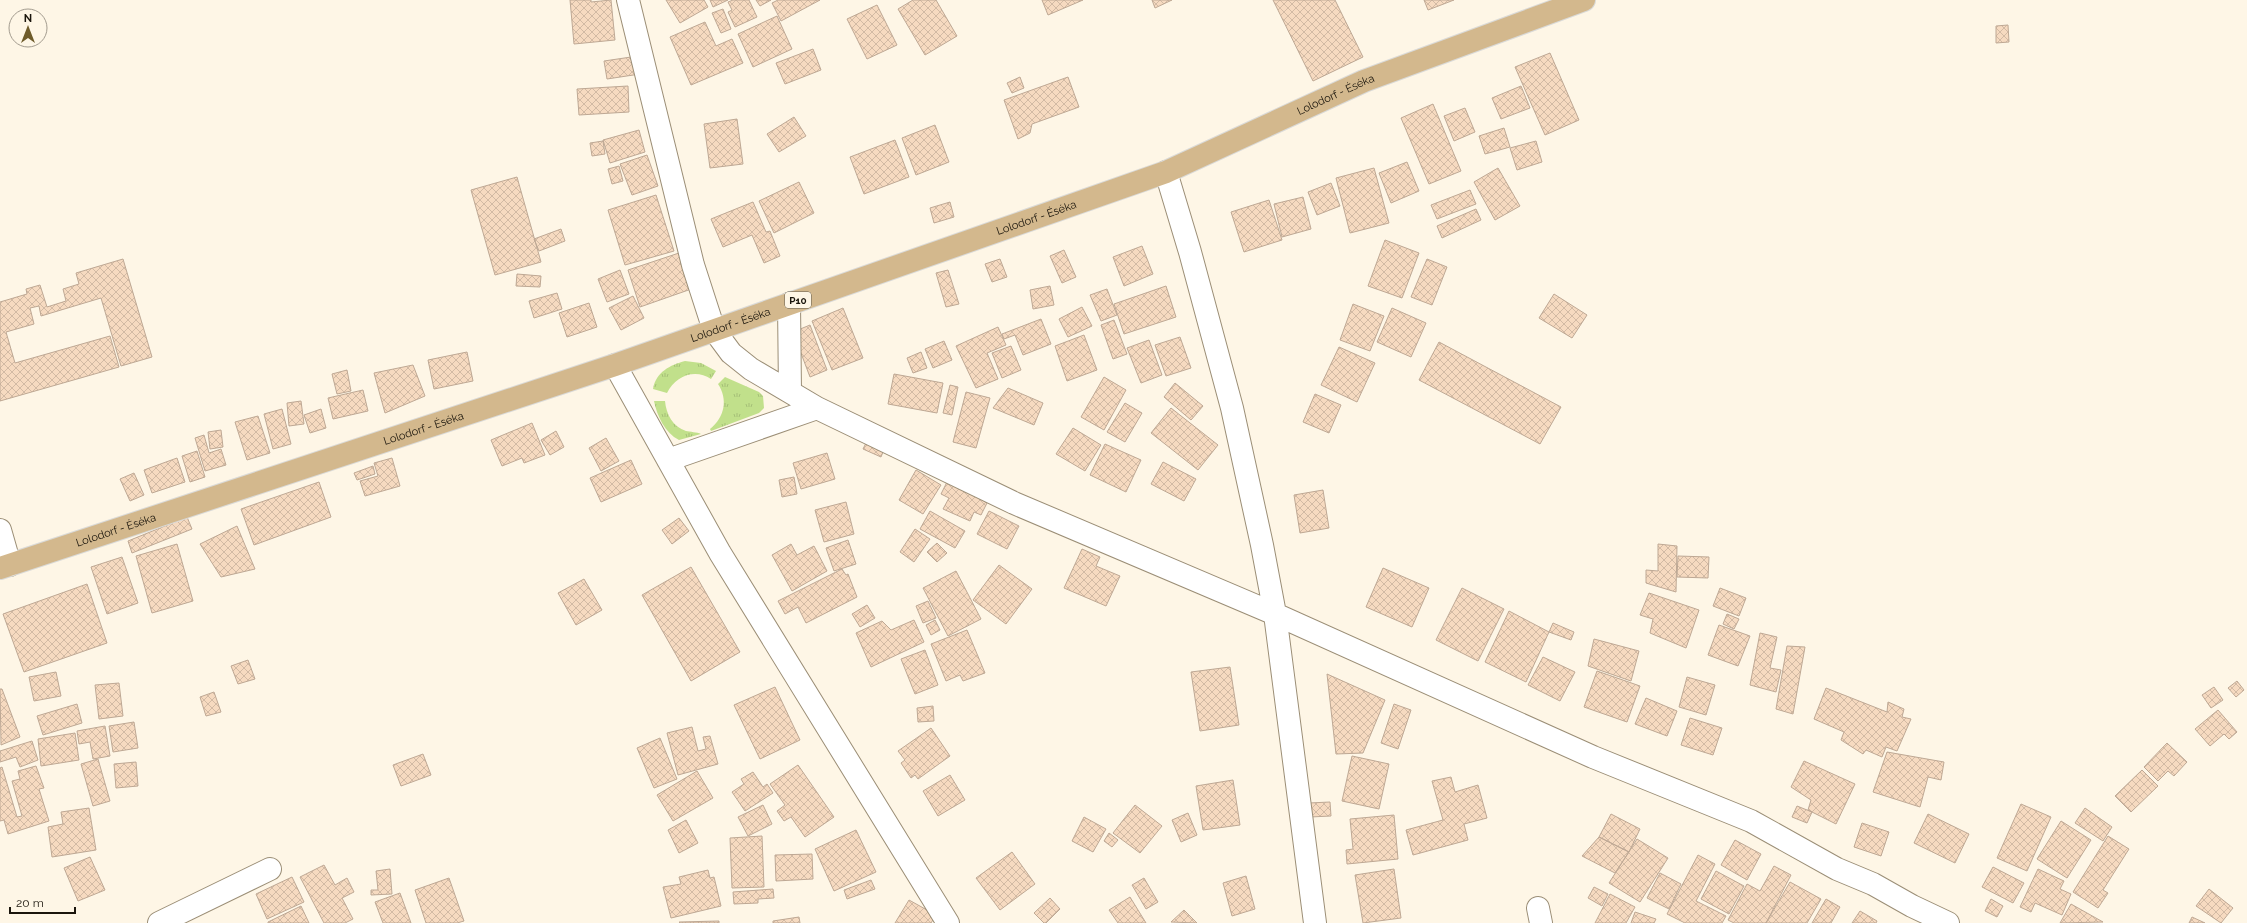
<svg xmlns="http://www.w3.org/2000/svg" width="2247" height="923" font-family="Raleway,sans-serif">
  <defs>
    <pattern id="grass-tufts" width="24" height="20" patternUnits="userSpaceOnUse"><rect width="24" height="20" fill="#c1e08b"/><path d="M3 7l-1-3M5 7V3M7 7l1-3M15 17l-1-3M17 17v-4M19 17l1-3" fill="none" stroke="#a5bf77"/></pattern>
    <pattern id="building-cross-hatch" width="8" height="8" patternUnits="userSpaceOnUse"><rect width="8" height="8" fill="#f6dac0"/><path d="M0 0l8 8M0 8l8-8" fill="none" stroke="#d2baa4"/></pattern>
  </defs>
  <rect width="100%" height="100%" fill="#fef6e6"/>
  <path fill="url(#grass-tufts)" d="M685 361 701 363 716 371 711 379C695 368 675 376 667 393L653 389C656 372 670 365 685 361Z
    M725 377 759 392 763 396 764 408 759 413 711 431 710 429C725 417 728 399 718 384Z
    M654 401H665C666 414 673 427 686 431 690 432 697 432 701 434L679 440C665 433 657 416 654 401Z"/>
  <path fill="url(#building-cross-hatch)" stroke="#bea894" d="M570 0H591V2L611 0 615 40 574 44Z
    M666 0H704L708 7 680 23Z
    M710 0H728L713 7Z
    M733 0H749L757 17 735 27 728 12 732 10 728 2Z
    M756 0H771L760 6Z
    M778 0H820L781 21 772 3Z
    M913 0H936L957 36 925 55 898 9Z
    M1042 0H1083L1048 15Z
    M1152 0H1172L1155 8Z
    M1273 0H1335L1363 57 1313 81Z
    M1424 0H1454L1428 10Z
    M877 5 897 45 867 59 847 19Z
    M723 9 731 29 721 33 712 13Z
    M777 16 792 49 753 67 738 34Z
    M705 22 716 46 732 39 743 63 691 85 670 37Z
    M2008 25 2009 42 1996 43V26Z
    M813 49 821 70 785 84 776 63Z
    M1550 53 1579 120 1545 135 1515 67Z
    M638 56 640 74 607 79 604 61Z
    M1020 77 1024 88 1012 93 1007 83Z
    M1068 77 1079 107 1032 124 1030 133 1018 139 1004 100Z
    M628 86 629 112 579 115 577 89Z
    M1521 86 1530 108 1501 119 1492 98Z
    M1433 104 1461 171 1429 184 1401 118Z
    M1465 108 1475 132 1454 141 1444 116Z
    M794 117 806 136 779 152 767 134Z
    M737 119 743 164 710 168 704 124Z
    M935 125 949 162 916 175 902 138Z
    M1504 128 1510 147 1485 154 1479 136Z
    M639 130 645 152 610 163 603 140Z
    M895 140 909 177 864 194 850 157Z
    M603 141 605 154 592 156 590 143Z
    M1536 141 1542 162 1517 170 1510 148Z
    M647 155 658 186 632 195 620 164Z
    M1407 162 1419 191 1391 203 1379 173Z
    M619 166 623 181 612 184 608 169Z
    M1374 168 1389 223 1350 233 1336 178Z
    M1498 168 1520 206 1495 220 1474 182Z
    M517 177 541 262 495 275 471 190Z
    M799 182 814 213 774 233 759 201Z
    M1331 183 1340 206 1317 215 1308 192Z
    M1470 190 1476 204 1437 219 1431 205Z
    M656 195 674 251 625 265 608 210Z
    M1303 197 1311 229 1282 237 1274 204Z
    M1269 200 1282 240 1244 252 1231 212Z
    M753 202 766 232 770 231 780 256 764 263 752 235 723 247 711 219Z
    M950 202 954 217 934 223 930 208Z
    M1476 209 1481 220 1442 238 1437 226Z
    M561 229 565 241 539 251 534 239Z
    M1385 240 1419 253 1402 298 1368 286Z
    M1142 246 1153 274 1124 286 1113 257Z
    M1064 250 1076 277 1062 283 1050 256Z
    M685 251 697 287 640 307 628 270Z
    M123 259 152 357 121 366 101 298 41 316 39 306 30 308 34 324 6 332 15 363 110 336 119 367 0 401V302L27 294 26 289 40 285 47 307 66 301 63 289 79 284 76 273Z
    M1000 259 1007 277 992 282 985 264Z
    M1427 259 1447 267 1432 305 1411 297Z
    M620 270 629 294 607 302 598 279Z
    M948 270 959 304 946 307 936 273Z
    M517 274 541 276 540 287 516 286Z
    M1050 286 1054 305 1033 309 1030 290Z
    M1166 286 1176 317 1124 334 1114 304Z
    M1107 289 1117 315 1101 321 1090 295Z
    M557 293 562 309 534 318 529 301Z
    M1554 294 1587 315 1572 338 1539 318Z
    M633 296 644 318 621 330 609 308Z
    M589 303 597 327 567 337 559 313Z
    M1353 304 1384 316 1370 351 1340 340Z
    M1082 307 1092 326 1068 337 1059 319Z
    M843 308 863 358 832 370 812 321Z
    M1392 308 1426 323 1411 357 1377 342Z
    M1041 319 1051 344 1023 355 1015 335 1004 339 1002 334Z
    M1114 320 1127 354 1113 359 1101 325Z
    M810 325 827 370 810 377 793 332Z
    M998 327 1006 345 987 353 998 379 976 388 956 346Z
    M1084 335 1097 370 1067 381 1055 346Z
    M1180 337 1191 368 1166 376 1155 345Z
    M1149 340 1162 375 1141 383 1127 348Z
    M944 341 952 360 933 368 925 349Z
    M1439 342 1561 407 1540 444 1419 380Z
    M1011 346 1021 370 1002 378 992 353Z
    M1339 347 1375 363 1357 402 1321 385Z
    M467 352 473 381 434 389 428 360Z
    M921 352 927 368 913 373 907 358Z
    M413 365 425 396 385 413 374 373Z
    M347 370 351 391 337 394 332 374Z
    M894 374 943 383 937 413 888 404Z
    M1104 377 1126 390 1104 430 1081 417Z
    M1175 383 1203 406 1191 420 1164 397Z
    M950 385 958 387 952 415 943 413Z
    M1008 388 1043 403 1034 425 993 408Z
    M363 390 368 411 333 419 328 398Z
    M966 392 990 398 976 448 953 442Z
    M1315 394 1341 405 1329 433 1303 422Z
    M301 401 304 424 289 426 287 403Z
    M1125 403 1142 413 1125 442 1107 432Z
    M1171 408 1218 445 1198 470 1151 433Z
    M282 409 291 444 273 449 264 414Z
    M321 409 326 428 310 433 304 415Z
    M258 416 270 453 247 460 235 422Z
    M532 423 545 455 524 463 522 458 502 466 491 440Z
    M1073 428 1101 445 1085 471 1056 454Z
    M221 430 223 447 210 449 208 432Z
    M556 431 564 447 550 455 541 440Z
    M204 435 209 453 221 449 226 465 205 471 195 438Z
    M606 438 619 461 601 471 589 448Z
    M868 439 885 447 881 457 863 449Z
    M1105 444 1141 460 1126 492 1090 475Z
    M197 451 205 477 190 482 182 456Z
    M827 453 835 479 801 489 793 463Z
    M177 458 185 482 152 493 144 470Z
    M392 458 400 486 365 496 360 481 378 476 374 463Z
    M631 460 642 484 601 502 590 478Z
    M1163 462 1196 479 1184 501 1151 484Z
    M373 466 375 474 357 480 354 473Z
    M916 470 941 485 923 514 899 500Z
    M134 473 144 495 130 501 120 479Z
    M794 477 797 494 782 497 779 480Z
    M949 478 990 497 981 515 974 512 970 521 943 509 949 498 941 494Z
    M319 482 331 517 254 545 241 509Z
    M1323 490 1329 528 1300 533 1294 495Z
    M846 502 854 534 824 542 815 510Z
    M930 511 965 531 955 548 920 529Z
    M989 511 1019 526 1007 549 977 534Z
    M187 517 192 529 132 553 128 541Z
    M679 518 689 531 672 544 662 530Z
    M237 526 255 569 221 577 200 544Z
    M915 529 930 539 914 562 900 552Z
    M848 540 856 564 834 571 826 548Z
    M937 543 947 553 937 562 927 552Z
    M177 544 193 601 152 613 136 556Z
    M791 544 797 555 814 546 827 571 792 591 772 555Z
    M1658 544 1677 546 1676 592 1646 583V570L1658 571Z
    M1082 549 1100 557 1096 566 1120 576 1106 606 1064 588Z
    M1678 556 1709 557 1708 578 1677 577Z
    M122 557 138 603 107 614 91 567Z
    M999 565 1032 589 1006 624 973 600Z
    M691 567 740 652 691 681 642 595Z
    M1383 568 1429 588 1412 627 1366 607Z
    M842 569 846 575 848 574 857 597 806 623 798 607 785 614 778 601Z
    M956 571 981 619 948 636 923 588Z
    M584 579 602 610 576 625 558 593Z
    M87 584 107 643 24 672 3 614Z
    M1462 588 1504 609 1478 661 1436 640Z
    M1720 588 1746 598 1739 616 1713 606Z
    M1649 593 1699 610 1686 648 1650 633 1653 619 1640 615Z
    M928 601 936 618 923 623 916 606Z
    M867 605 875 618 860 627 852 614Z
    M1509 611 1549 632 1526 682 1485 662Z
    M1727 614 1739 619 1734 629 1723 624Z
    M914 620 924 642 871 667 856 633 882 621 891 630Z
    M935 620 940 630 931 635 926 625Z
    M1553 623 1574 632 1571 640 1549 632Z
    M1719 625 1750 636 1738 666 1708 655Z
    M967 630 985 673 963 681 960 675 946 681 931 644Z
    M1760 633 1777 637 1770 668 1781 670 1776 692 1750 685Z
    M1594 639 1639 651 1631 681 1588 666Z
    M1787 646 1805 647 1793 714 1776 709Z
    M925 650 938 685 915 694 901 659Z
    M1543 657 1575 672 1560 701 1528 685Z
    M248 660 255 679 238 684 231 666Z
    M1230 667 1239 725 1200 731 1191 672Z
    M1597 671 1640 686 1627 722 1584 707Z
    M56 672 61 696 34 701 29 677Z
    M1327 674 1385 700 1363 753 1336 754Z
    M1687 677 1715 685 1706 715 1679 707Z
    M2237 681 2244 690 2236 697 2228 688Z
    M119 683 123 716 99 719 95 685Z
    M775 687 800 740 760 759 734 705Z
    M2214 687 2223 700 2211 708 2202 695Z
    M1826 688 1887 712 1888 702 1904 709 1902 717 1911 719 1897 751 1886 747 1882 757 1866 750 1863 754 1841 740 1844 732 1814 719Z
    M0 689H2L20 737 1 745Z
    M214 692 221 712 206 716 200 697Z
    M1646 698 1677 711 1667 736 1635 724Z
    M77 704 82 723 43 735 37 716Z
    M1394 704 1411 710 1398 749 1381 743Z
    M933 706 934 721 918 722 917 708Z
    M2218 710 2237 732 2229 739 2224 734 2210 746 2195 729Z
    M1690 718 1722 728 1713 755 1681 745Z
    M134 722 138 748 113 752 109 726Z
    M105 726 110 756 93 759 90 742 79 744 77 731Z
    M692 727 698 751 706 749 703 737 710 736 718 764 678 775 667 733Z
    M931 728 950 756 918 779 915 775 911 778 901 763 905 760 898 751Z
    M75 733 79 760 41 766 38 739Z
    M660 738 677 779 654 788 637 748Z
    M32 741 38 760 20 767 16 757 0 762V751Z
    M2167 743 2187 762 2174 776 2168 771 2158 781 2144 767Z
    M1887 752 1944 762 1941 780 1928 777 1920 807 1873 792Z
    M423 754 431 775 401 786 393 765Z
    M1352 756 1389 764 1379 809 1342 801Z
    M98 759 110 801 93 806 81 764Z
    M1804 761 1855 784 1836 824 1808 810 1811 800 1791 787Z
    M136 762 138 786 116 788 114 764Z
    M798 765 834 817 805 837 791 817 784 821 777 811 785 805 770 784Z
    M36 766 44 788 39 789 49 821 8 834 4 820 0 821V768L2 767 17 817 22 816 12 781 20 779 18 771Z
    M2142 770 2158 786 2131 812 2115 796Z
    M697 771 713 798 673 821 657 795Z
    M753 772 763 787 767 784 773 793 745 811 732 792 744 784 741 779Z
    M950 775 965 800 938 816 923 791Z
    M1451 777 1455 792 1478 785 1487 818 1464 824 1468 840 1413 855 1406 830 1443 820 1432 781Z
    M1233 780 1240 825 1203 830 1196 786Z
    M1330 802 1331 816 1310 817 1309 803Z
    M2021 804 2051 817 2027 871 1997 858Z
    M763 805 772 824 748 836 738 817Z
    M1135 805 1162 826 1140 853 1113 833Z
    M1797 806 1812 812 1807 823 1792 817Z
    M89 808 96 850 52 857 48 827 63 824 61 812Z
    M2085 808 2112 827 2103 841 2075 823Z
    M1188 813 1197 835 1181 842 1172 820Z
    M1611 814 1640 829 1629 852 1599 837Z
    M1928 814 1969 834 1955 863 1914 843Z
    M1394 815 1398 859 1347 864 1346 850 1353 849 1350 819Z
    M1084 817 1106 829 1093 852 1072 841Z
    M686 820 698 843 679 853 668 830Z
    M2061 821 2091 840 2067 878 2037 859Z
    M1862 823 1889 832 1881 856 1854 847Z
    M856 830 876 872 834 891 815 849Z
    M1109 833 1118 840 1112 847 1104 841Z
    M762 836 764 887 732 888 730 838Z
    M2108 836 2129 849 2103 890 2108 893 2098 908 2073 892Z
    M1599 837 1629 852 1615 873 1582 856Z
    M1637 839 1668 858 1640 902 1609 883Z
    M1735 840 1761 854 1747 880 1721 865Z
    M1012 852 1035 884 1000 910 976 878Z
    M812 854 813 879 776 881 775 855Z
    M1698 855 1715 864 1696 901 1726 916 1722 923H1685L1667 914Z
    M90 857 105 890 78 901 64 868Z
    M324 865 335 885 347 878 354 892 342 898 353 919 345 923H324L300 877Z
    M1774 866 1791 875 1766 923H1734L1728 920 1747 884 1760 891Z
    M1993 867 2024 883 2013 903 1982 887Z
    M390 869 392 894 371 895V890H378L376 871Z
    M1394 869 1401 918 1363 923 1355 875Z
    M2038 869 2064 881 2060 889 2071 894 2062 915 2035 903 2031 912 2020 907Z
    M708 870 710 878 714 877 721 906 671 918 663 887 681 884 679 877Z
    M1716 871 1744 886 1729 914 1701 899Z
    M1660 873 1681 884 1669 909 1647 898Z
    M1246 876 1255 909 1232 916 1223 883Z
    M292 877 304 902 267 919 256 894Z
    M449 878 464 921 457 923H426L415 890Z
    M1144 878 1158 902 1146 909 1132 885Z
    M871 880 875 889 847 899 844 890Z
    M1790 882 1821 899 1807 923H1766Z
    M1594 887 1608 894 1602 906 1588 898Z
    M773 889 774 898 758 899V903L734 904 733 892Z
    M2209 889 2233 908 2221 923 2196 906Z
    M400 893 411 923H383L375 902Z
    M1610 894 1635 907 1626 923H1595Z
    M1130 897 1146 923H1118L1109 910Z
    M1050 898 1060 909 1046 923H1044L1034 913Z
    M1826 899 1840 907 1831 923H1812Z
    M1991 899 2003 906 1997 917 1985 911Z
    M909 900 936 915 931 923H895Z
    M2071 904 2103 922 2060 923Z
    M301 906 309 923H268V922Z
    M1184 910 1197 923 1171 922Z
    M1860 911 1877 921 1876 923H1852Z
    M1635 912 1656 919 1654 923H1631Z
    M799 917 800 923H773V921Z
    M2192 917 2205 923H2189Z
    M719 921V923H680L679 922Z"/>
  <g fill="none" stroke-linecap="round" stroke-linejoin="round">
    <defs>
      <path id="minor" d="M628 0 693 265 714 330 731 353 751 369 817 408 1014 503 1275 614 1593 757 1751 821 1837 869 1873 884 1912 906 1948 923
        M1166 172 1190 252 1232 408 1262 545 1275 614 1315 923
        M789 304 790 392
        M615 365 720 553 948 923
        M668 460 817 408
        M0 530 10 565
        M1538 908 1541 923
        M159 923 270 869"/>
      <g id="primary">
        <path id="s1" d="M0 568 615 365 1166 172 1364 81 1584 0"/>
      </g>
    </defs>
    <use href="#minor" stroke="#9b8e76" stroke-width="24"/>
    <use href="#primary" stroke="#dadad8" stroke-width="24"/>
    <use href="#minor" stroke="#fff" stroke-width="22"/>
    <use href="#primary" stroke="#d3b88d" stroke-width="22"/>
  </g>
  <g text-anchor="middle" stroke-width="3.5" stroke-linejoin="round" paint-order="stroke">
    <rect fill="#fef6e6" stroke="#5e584d" stroke-width="1" x="785" y="292" width="26" height="16" rx="3"/>
    <g font-size="10" font-weight="bold" fill="#1a150c">
      <text x="798" y="304">P10</text>
    </g>
    <g font-size="11" fill="#1a150c" stroke="#fef6e6">
      <text dy="4" stroke="none"><textPath href="#s1" startOffset="1418">Lolodorf - Éséka</textPath></text>
      <text dy="4" stroke="none"><textPath href="#s1" startOffset="1094">Lolodorf - Éséka</textPath></text>
      <text dy="4" stroke="none"><textPath href="#s1" startOffset="770">Lolodorf - Éséka</textPath></text>
      <text dy="4" stroke="none"><textPath href="#s1" startOffset="446">Lolodorf - Éséka</textPath></text>
      <text dy="4" stroke="none"><textPath href="#s1" startOffset="122">Lolodorf - Éséka</textPath></text>
    </g>
  </g>
  <g transform="translate(28 28)"><circle r="19" fill="#fef6e6" stroke="#a39c8f"/>
  <path d="M0-3L7 15L0 10L-7 15Z" fill="#6e5b2a"/>
  <text y="-6" font-size="11" font-weight="bold" text-anchor="middle" fill="#1a150c">N</text>
  </g>
  <path d="M10 907v6h65v-6" fill="none" stroke="#1a150c" stroke-width="2"/>
  <text x="16" y="907" font-size="12" fill="#1a150c" stroke="#fef6e6" stroke-width="3" paint-order="stroke">20 m</text>
</svg>
